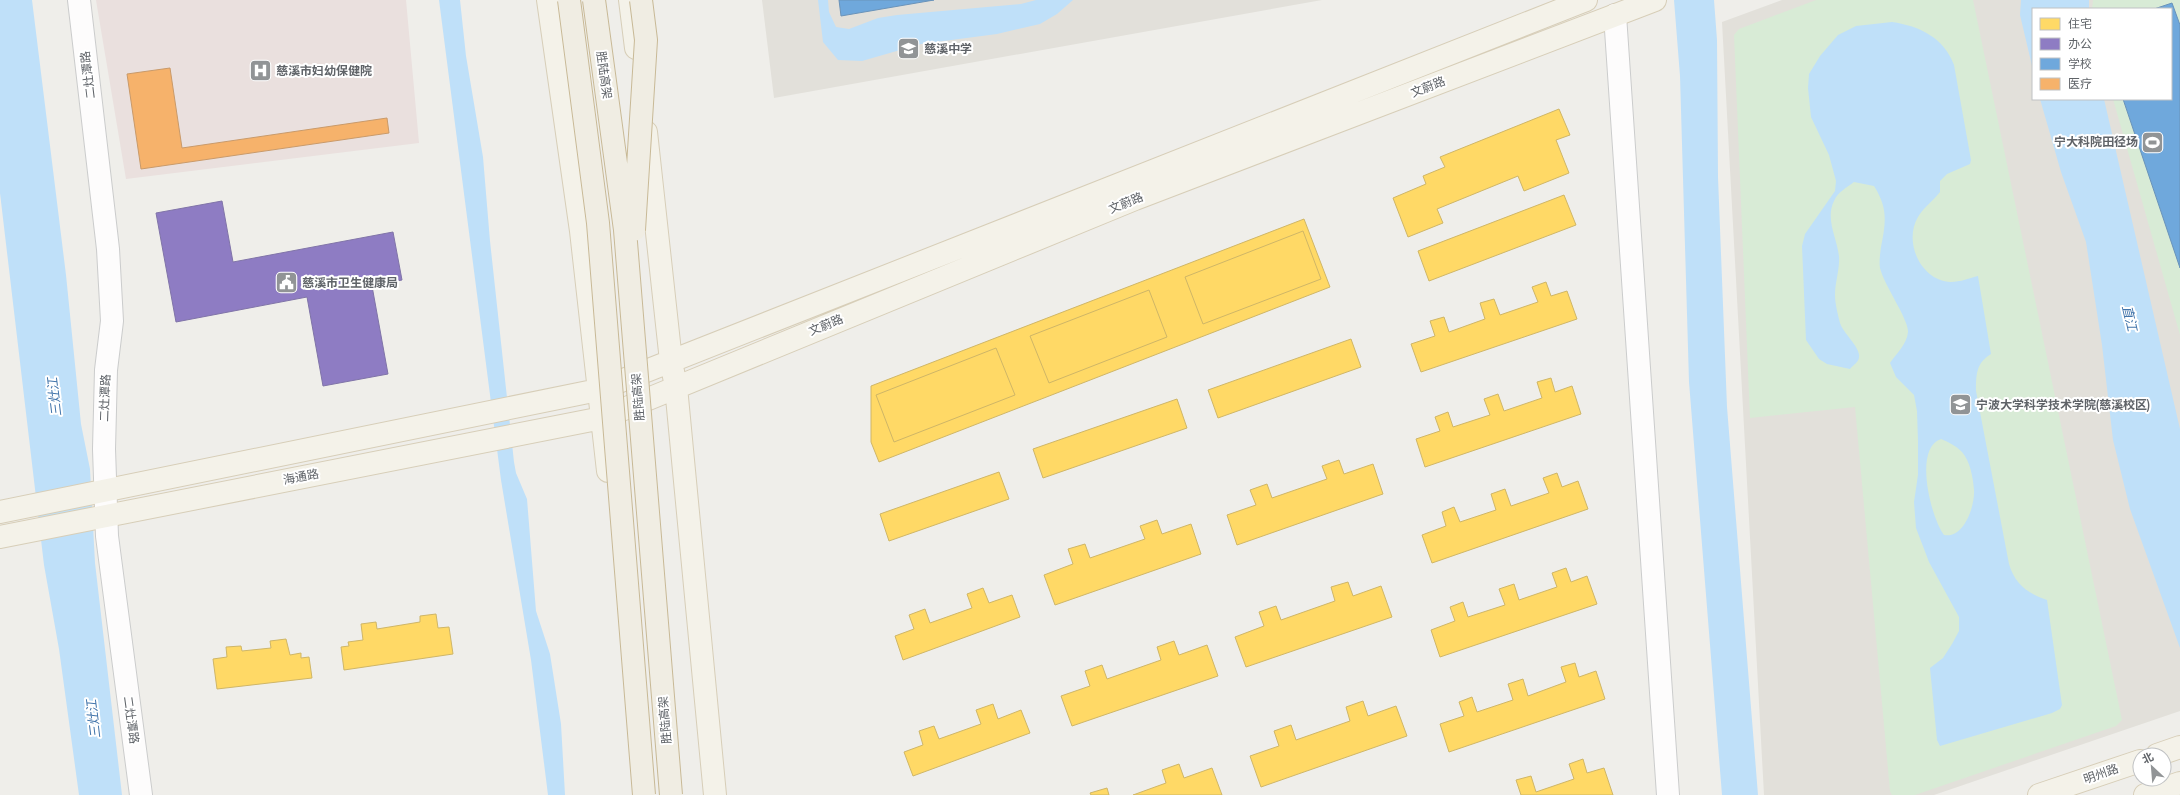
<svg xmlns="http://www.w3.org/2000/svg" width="2180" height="795" font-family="'Asap Condensed','Noto Sans SC',sans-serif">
  <rect width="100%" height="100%" fill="#efeeea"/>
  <path fill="#e2e0da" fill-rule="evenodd" d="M762 0H1322L774 98Z
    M1782 0H2180V711L1934 795H1764L1722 22ZM2033 9H2171V99H2033Z"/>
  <path fill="#eae0de" d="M96 0H406L419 143 126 179Z"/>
  <path fill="#d8ebd6" d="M1816 0H1973L2122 720 2116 726 1915 795H1892L1890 791 1855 407 1750 418 1734 35 1739 29Z
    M2093 0H2180V335L2113 99H2171V9H2092Z"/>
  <path fill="#bfe0f9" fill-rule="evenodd" d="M0 0H32L66 275 81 424 90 469 95 563 122 795H79L59 649 44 565 0 193Z
    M439 0H460L466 56 483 157 490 241 514 462 516 473 527 499 536 611 550 654 561 724 565 795H548L531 660 501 480Z
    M818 0H828L829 12 836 27 849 29 878 18 897 15 1021 4 1036 0H1073L1057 14 1040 24 997 34 921 44 862 61 838 60 823 42Z
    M1674 0H1714L1717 40 1718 177 1727 407 1758 795H1722L1689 382 1680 76Z
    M2021 0H2089V9H2033V70L2020 15Z
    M1892 22C1920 26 1944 38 1954 65L1971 160 1970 164 1947 174 1940 181V192C1933 201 1923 208 1918 217 1903 242 1921 281 1951 282 1960 282 1970 278 1978 276L1991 354C1976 363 1976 375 1976 391L2009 564C2015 584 2027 593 2047 600L2062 705 2060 709 2052 713 1940 746 1937 740 1930 668 1943 658 1952 644 1959 631V617L1929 562 1916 528 1914 502 1918 475V441L1917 411 1914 395 1896 377 1890 363C1896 354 1907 344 1908 332 1909 320 1884 285 1880 268 1879 262 1880 254 1881 247 1886 222 1888 208 1874 186L1854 182C1846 188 1838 192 1834 201 1825 219 1837 238 1839 256 1840 269 1835 282 1835 295 1835 304 1838 315 1840 323 1843 333 1861 348 1859 357 1859 362 1853 365 1850 369L1827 364 1819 359 1806 340 1802 246 1805 234 1835 191 1836 181 1829 155 1811 117 1808 88 1809 74 1820 56 1838 35 1856 26ZM1941 439C1949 442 1956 446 1962 452 1970 461 1973 477 1974 490 1975 506 1964 539 1944 535 1931 518 1913 448 1941 439Z
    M2040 99H2104L2180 429V648L2130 509 2113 440 2102 345 2086 242 2061 172Z"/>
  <path fill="#ffd966" stroke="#cfb667" d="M1559 109 1570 135 1556 140 1569 173 1524 191 1518 176 1437 209 1443 223 1408 237 1393 198 1426 184 1423 176 1445 167 1440 157Z
    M1564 195 1576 225 1429 281 1418 251Z
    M1304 219 1330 287 879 462 871 442V386Z
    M1303 231 1321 279 1203 324 1185 277Z
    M1546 282 1551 296 1567 291 1577 319 1421 372 1411 344 1435 336 1430 321 1444 317 1449 332 1485 319 1480 303 1494 299 1500 315 1538 302 1532 287Z
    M1149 290 1167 337 1049 383 1030 336Z
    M1351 339 1361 367 1218 418 1208 390Z
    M996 348 1015 395 894 442 876 395Z
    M1551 378 1555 392 1572 386 1581 414 1425 467 1416 439 1440 431 1435 417 1448 412 1453 427 1490 415 1484 399 1498 394 1504 411 1542 398 1537 382Z
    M1177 399 1187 428 1043 478 1033 449Z
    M1339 460 1344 474 1373 464 1383 494 1237 545 1227 515 1256 505 1250 490 1267 484 1272 498 1327 479 1322 466Z
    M999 472 1009 499 889 541 880 514Z
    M1557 473 1562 487 1578 481 1588 509 1432 563 1422 535 1446 526 1442 512 1454 507 1460 522 1496 510 1491 494 1505 489 1511 506 1549 493 1543 478Z
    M1157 520 1162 534 1191 524 1201 554 1055 605 1044 575 1073 564 1068 549 1085 544 1090 558 1145 539 1140 526Z
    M1566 568 1571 582 1587 576 1597 604 1440 657 1431 630 1455 621 1450 607 1463 602 1468 617 1505 605 1499 589 1514 584 1519 600 1557 587 1552 573Z
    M1348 582 1353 596 1381 586 1392 617 1246 667 1235 637 1264 626 1259 612 1276 606 1281 620 1335 601 1331 587Z
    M983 588 989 603 1012 595 1020 617 903 660 895 636 914 629 909 615 925 609 930 623 972 608 967 594Z
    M436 614 438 628 449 627 453 654 344 670 341 647 349 646 348 642 363 640 361 624 376 622 377 629 420 622V616Z
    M286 639 290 655 301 653V658L309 657 312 678 217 689 213 659 227 657 226 647 241 646 242 651 271 648 270 641Z
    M1174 641 1179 655 1207 645 1218 676 1072 726 1061 696 1090 686 1085 671 1102 665 1107 679 1161 660 1157 647Z
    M1575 663 1579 677 1596 671 1605 699 1449 752 1440 724 1464 716 1459 702 1472 697 1477 712 1513 700 1508 684 1523 679 1528 696 1566 682 1561 667Z
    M1363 701 1368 716 1396 706 1407 736 1261 787 1250 756 1279 746 1274 731 1291 725 1296 740 1350 721 1346 707Z
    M993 704 998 719 1021 710 1030 733 913 776 904 752 923 745 919 731 934 726 939 739 981 724 976 710Z
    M1583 759 1587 773 1604 768 1613 795H1521L1516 780 1531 776 1536 792 1574 779 1569 764Z
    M1179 764 1184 778 1212 768 1222 795H1133L1166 783 1162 770Z
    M1107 788 1109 795H1091L1090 793Z"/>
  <path fill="#8e7cc3" stroke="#8074a8" d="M222 201 233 262 393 232 402 280 372 286 388 374 323 386 307 297 176 322 156 213Z"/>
  <path fill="#6fa8dc" stroke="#6a93b9" d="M839 0H934L841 16Z
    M2172 3 2180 25V268L2123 99H2171V9H2154Z"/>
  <path fill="#f6b26b" stroke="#c99a6a" d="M170 68 182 148 387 118 389 133 141 169 127 74Z"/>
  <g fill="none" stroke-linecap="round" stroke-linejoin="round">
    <defs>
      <path id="minor" d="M79 0 108 249 112 321 106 370 104 449 107 536 141 795
        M1615 15 1668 795"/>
      <path id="major" d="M548 0 581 231 608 471
        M630 0 636 48
        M646 132 671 361 676 387 715 795
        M0 512 598 390 1586 0
        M0 537 602 418 1135 199 1655 0
        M2157 755 2180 747
        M2039 795 2140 761
        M2145 795 2180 783"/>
    </defs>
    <use href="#minor" stroke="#cbcccc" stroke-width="24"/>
    <use href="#major" stroke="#d7ceb8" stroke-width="24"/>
    <use href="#minor" stroke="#fdfcfc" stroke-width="22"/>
    <use href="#major" stroke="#f4f2e9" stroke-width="22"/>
    <defs>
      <path id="highway-bridge" d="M569 0 598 223 644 795
        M594 0 625 230 671 795
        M634 230 646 40 641 0"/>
    </defs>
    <use href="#highway-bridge" stroke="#c8b996" stroke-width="24" stroke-linecap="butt"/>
    <use href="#highway-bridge" stroke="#f0ede3" stroke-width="22"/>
  </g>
  <defs>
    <symbol id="school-square" viewBox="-11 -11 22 22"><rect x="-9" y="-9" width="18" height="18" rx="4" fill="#919496" stroke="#fff"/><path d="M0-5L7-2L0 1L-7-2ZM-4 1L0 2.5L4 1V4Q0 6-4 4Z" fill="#fff"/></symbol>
    <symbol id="hospital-square" viewBox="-11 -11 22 22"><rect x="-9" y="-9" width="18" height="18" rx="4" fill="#919496" stroke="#fff"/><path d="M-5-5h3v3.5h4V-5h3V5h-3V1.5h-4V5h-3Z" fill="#fff"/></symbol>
    <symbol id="stadium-square" viewBox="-11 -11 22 22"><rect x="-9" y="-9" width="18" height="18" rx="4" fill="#919496" stroke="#fff"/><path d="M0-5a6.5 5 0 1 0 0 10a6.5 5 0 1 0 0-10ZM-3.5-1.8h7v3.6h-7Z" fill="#fff"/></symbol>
    <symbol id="civic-square" viewBox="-11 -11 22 22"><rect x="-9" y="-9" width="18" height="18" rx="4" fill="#919496" stroke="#fff"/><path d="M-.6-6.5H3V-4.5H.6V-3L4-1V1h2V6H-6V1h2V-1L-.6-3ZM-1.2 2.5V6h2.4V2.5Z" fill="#fff"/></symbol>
    <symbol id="university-square" viewBox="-11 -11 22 22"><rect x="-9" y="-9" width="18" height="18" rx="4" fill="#919496" stroke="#fff"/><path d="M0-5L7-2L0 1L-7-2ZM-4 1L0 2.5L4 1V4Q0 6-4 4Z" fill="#fff"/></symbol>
  </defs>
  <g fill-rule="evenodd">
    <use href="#school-square" x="896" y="36" width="25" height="25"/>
    <use href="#hospital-square" x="248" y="58" width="25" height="25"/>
    <use href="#stadium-square" x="2140" y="130" width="25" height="25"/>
    <use href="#civic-square" x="274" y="270" width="25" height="25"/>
    <use href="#university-square" x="1948" y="392" width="25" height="25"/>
  </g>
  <g text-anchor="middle" stroke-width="4" stroke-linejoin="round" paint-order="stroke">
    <g font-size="12" font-weight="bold" fill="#5f6368" stroke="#fff" text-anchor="start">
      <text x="924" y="53">慈溪中学</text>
      <text x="276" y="75">慈溪市妇幼保健院</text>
      <text x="2138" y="146" text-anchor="end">宁大科院田径场</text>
      <text x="302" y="287">慈溪市卫生健康局</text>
      <text x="1976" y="409">宁波大学科学技术学院(慈溪校区)</text>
    </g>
    <g font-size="12" fill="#5f6368" stroke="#fff">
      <text transform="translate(88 75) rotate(-97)" y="4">二灶潭路</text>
      <text transform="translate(604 75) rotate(82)" y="4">胜陆高架</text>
      <text transform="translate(1428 87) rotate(-21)" y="4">文蔚路</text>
      <text transform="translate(1126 203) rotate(-22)" y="4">文蔚路</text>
      <text transform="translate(826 325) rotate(-22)" y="4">文蔚路</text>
      <text transform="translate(638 397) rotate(-95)" y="4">胜陆高架</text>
      <text transform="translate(105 398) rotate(-88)" y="4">二灶潭路</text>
      <text transform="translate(301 477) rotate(-11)" y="4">海通路</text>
      <text transform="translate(131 720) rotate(82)" y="4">二灶潭路</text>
      <text transform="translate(665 720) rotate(-95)" y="4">胜陆高架</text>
      <text transform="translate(2101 774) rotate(-19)" y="4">明州路</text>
    </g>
    <g font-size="13" font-style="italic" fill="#4174aa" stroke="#fff">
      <text transform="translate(2130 318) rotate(77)" y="5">直江</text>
      <text transform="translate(54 397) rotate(-97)" y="5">三灶江</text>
      <text transform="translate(93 719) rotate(-97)" y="5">三灶江</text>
    </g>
  </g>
  <rect x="2032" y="8" width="140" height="92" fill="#ffffff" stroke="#bfc1c3"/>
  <rect x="2040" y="18" width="20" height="12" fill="#ffd966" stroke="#bfc1c3"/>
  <text x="2068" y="28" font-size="12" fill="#5f6368">住宅</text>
  <rect x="2040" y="38" width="20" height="12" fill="#8e7cc3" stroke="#bfc1c3"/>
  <text x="2068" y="48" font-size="12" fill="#5f6368">办公</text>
  <rect x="2040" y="58" width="20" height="12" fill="#6fa8dc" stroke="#bfc1c3"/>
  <text x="2068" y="68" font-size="12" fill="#5f6368">学校</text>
  <rect x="2040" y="78" width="20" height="12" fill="#f6b26b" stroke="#bfc1c3"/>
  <text x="2068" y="88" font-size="12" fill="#5f6368">医疗</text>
  <g transform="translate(2152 767) rotate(334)"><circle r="19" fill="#ffffff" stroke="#bfc1c3"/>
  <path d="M0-3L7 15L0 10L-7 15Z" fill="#919496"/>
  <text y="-6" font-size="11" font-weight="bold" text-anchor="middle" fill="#5f6368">北</text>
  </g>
</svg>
